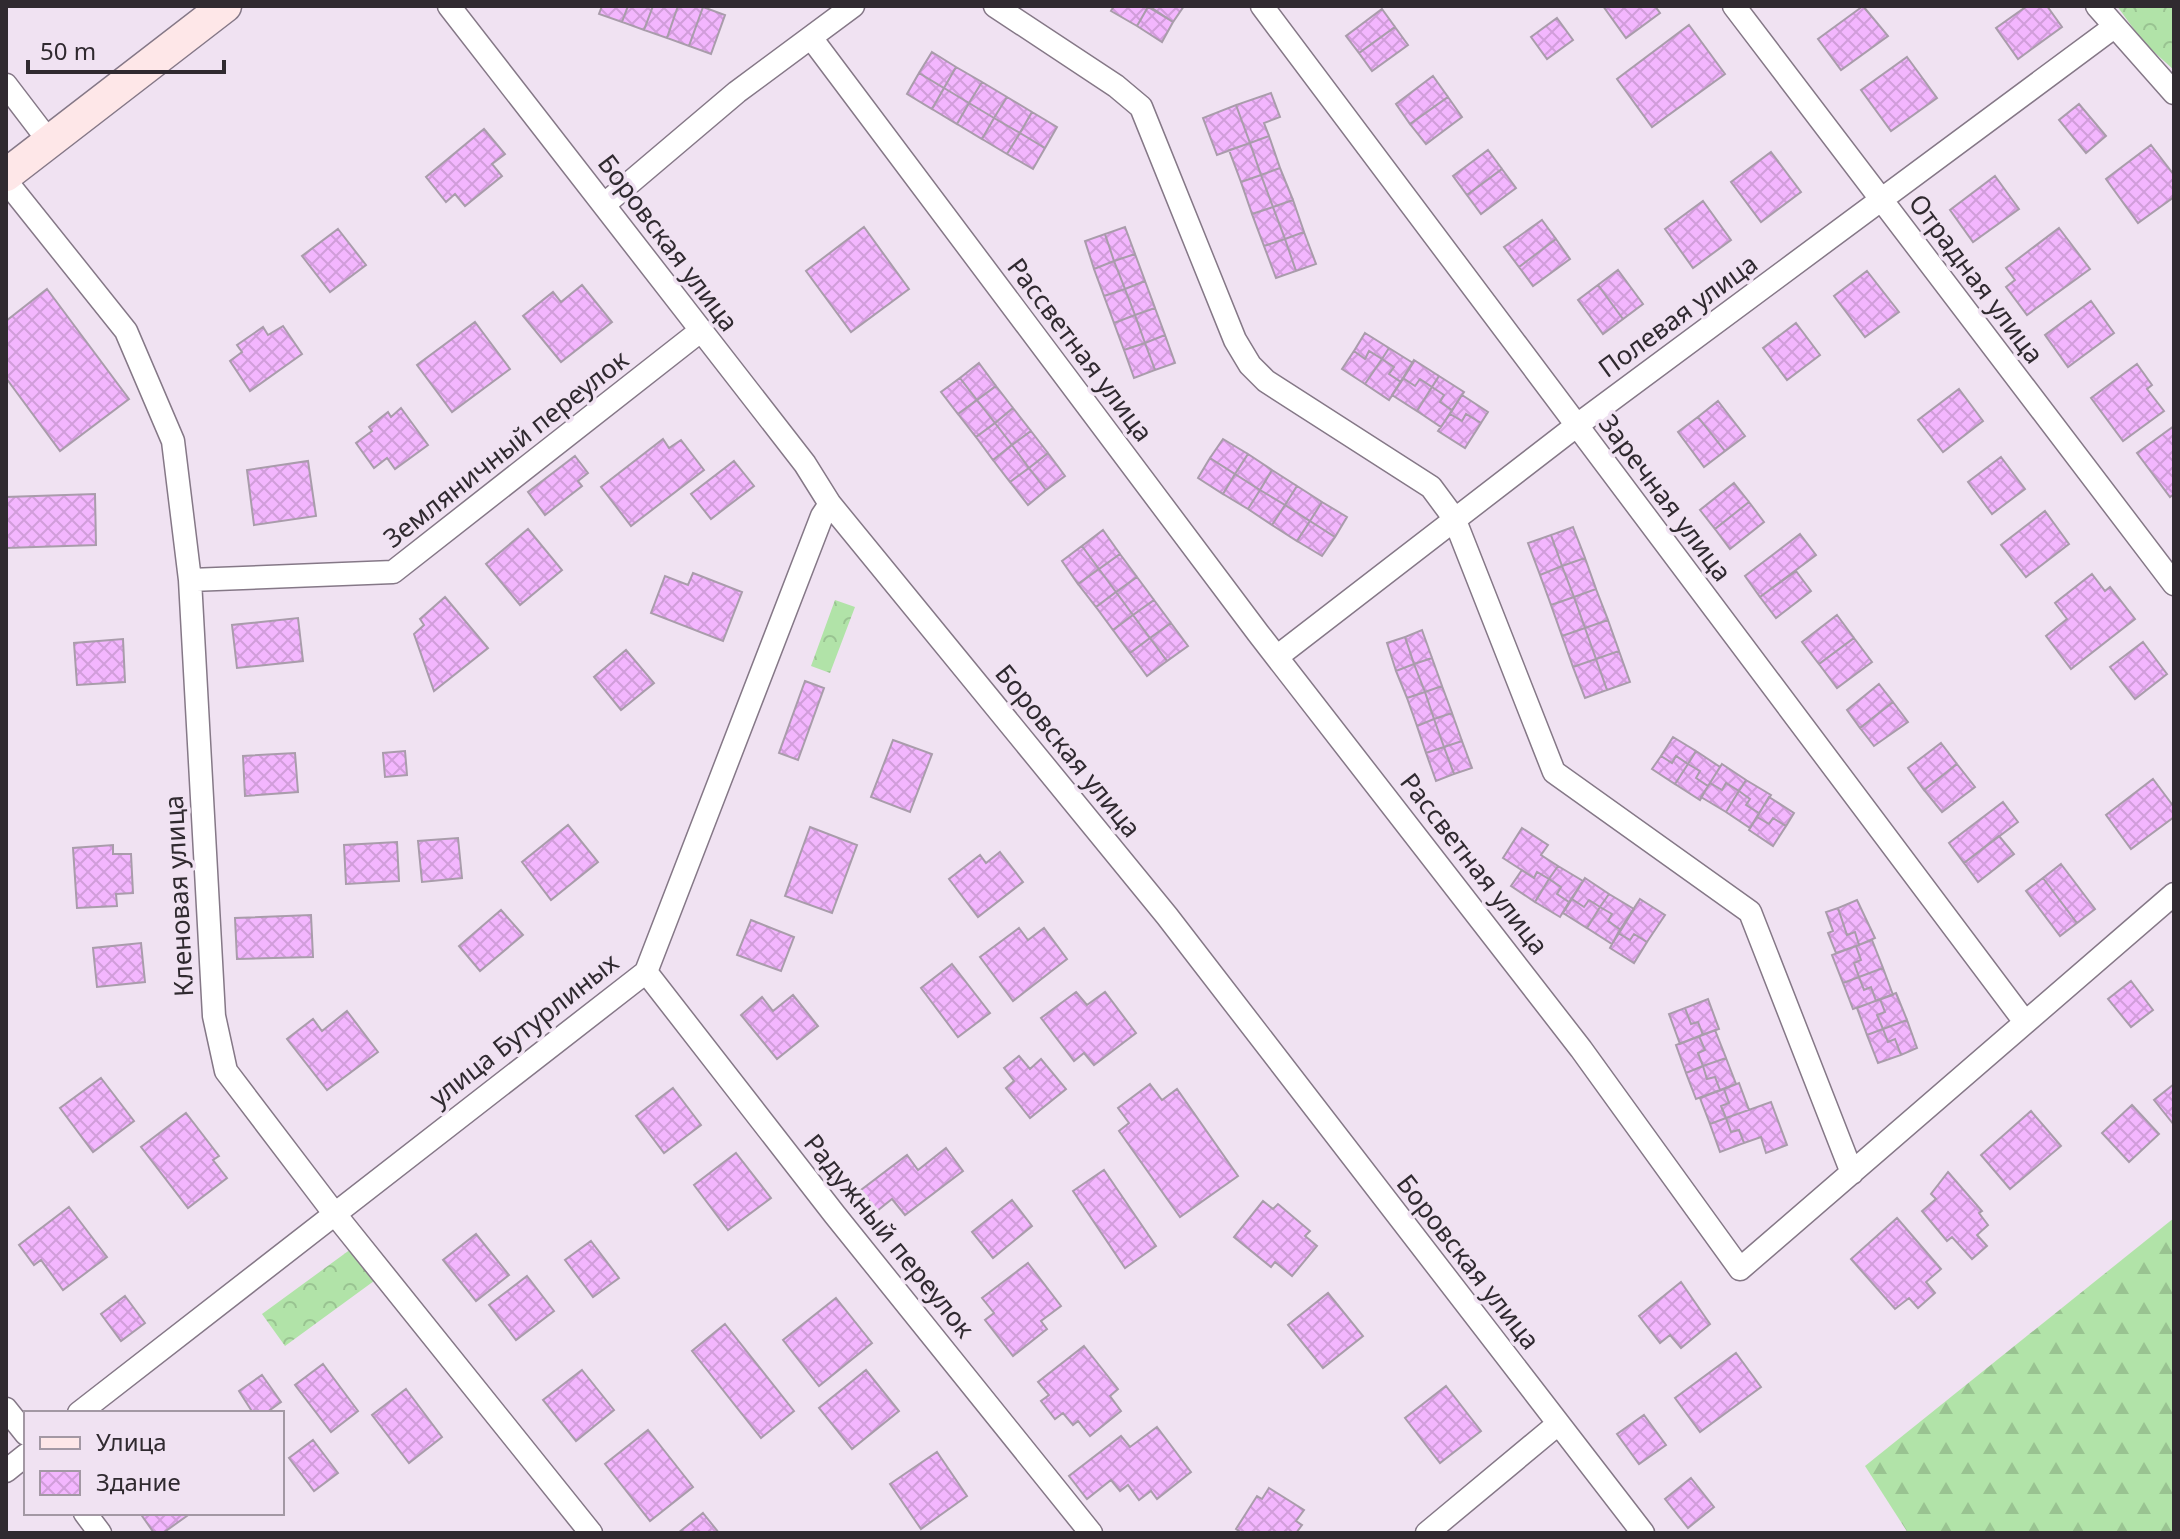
<svg xmlns="http://www.w3.org/2000/svg" width="2180" height="1539" font-family="'Noto Sans',sans-serif">
  <defs>
    <pattern id="forest-firs" width="22" height="20" patternUnits="userSpaceOnUse" patternTransform="scale(2)"><rect width="22" height="20" fill="#b1e3a8"/><path d="M5 1l3.5 6h-7zM16 11l3.5 6h-7z" fill="#99c391"/></pattern>
    <pattern id="park-crowns" width="20" height="18" patternUnits="userSpaceOnUse" patternTransform="scale(2)"><rect width="20" height="18" fill="#b1e3a8"/><path d="M2 6a3 3 0 1 1 6 0M12 15a3 3 0 1 1 6 0" fill="none" stroke="#99c391"/></pattern>
    <pattern id="building-cross-hatch" width="8" height="8" patternUnits="userSpaceOnUse" patternTransform="scale(2)"><rect width="8" height="8" fill="#f3b6fe"/><path d="M0 0l8 8M0 8l8-8" fill="none" stroke="#d19dda"/></pattern>
  </defs>
  <rect width="100%" height="100%" fill="#f0e2f2"/>
  <path fill="url(#forest-firs)" d="M2174 1218V1533H1908L1865 1466Z"/>
  <path fill="url(#park-crowns)" d="M2117 6H2174V70L2144 43Z
    M835 600 855 607 830 673 811 666Z
    M351 1249 374 1281 285 1346 262 1314Z"/>
  <path fill="url(#building-cross-hatch)" stroke="#a99cab" stroke-width="2" d="M602 6H628L622 22 599 14Z
    M628 6H653L644 30 622 22Z
    M653 6H678L667 38 644 30Z
    M678 6 703 7 689 46 667 38Z
    M1114 6H1147L1148 7 1137 26 1111 11Z
    M1149 6H1184L1173 22Z
    M1603 6H1655L1660 13 1626 38Z
    M1863 6 1888 36 1841 70 1818 39Z
    M2027 6H2047L2062 27 2018 59 1996 28Z
    M703 7 725 15 711 54 689 46Z
    M1148 7 1173 22 1162 42 1137 26Z
    M1382 9 1395 27 1359 53 1346 36Z
    M1557 18 1573 40 1547 59 1531 37Z
    M1689 25 1725 74 1652 127 1617 79Z
    M1395 27 1408 45 1372 71 1359 53Z
    M932 52 956 67 944 88 919 73Z
    M1907 57 1937 98 1891 131 1861 90Z
    M956 67 982 82 969 103 944 88Z
    M919 73 944 88 932 109 907 94Z
    M1433 76 1448 97 1410 124 1396 104Z
    M982 82 1007 97 994 118 969 103Z
    M944 88 969 103 957 124 932 109Z
    M1271 93 1280 117 1264 123 1269 136 1250 143 1236 105Z
    M1007 97 1032 112 1020 133 994 118Z
    M1448 97 1462 117 1426 144 1410 124Z
    M969 103 994 118 982 139 957 124Z
    M2079 104 2106 136 2086 153 2059 120Z
    M1236 105 1250 143 1217 155 1203 118Z
    M1032 112 1057 127 1045 148 1020 133Z
    M994 118 1020 133 1007 154 982 139Z
    M484 129 505 154 492 164 502 176 465 206 455 194 446 202 426 177Z
    M1020 133 1045 148 1033 169 1007 154Z
    M1269 136 1280 168 1261 175 1250 143Z
    M1250 143 1261 175 1241 182 1229 150Z
    M2151 145 2174 175V197L2138 223 2106 179Z
    M1488 150 1502 169 1467 195 1453 176Z
    M1771 152 1801 192 1761 222 1731 182Z
    M1280 168 1293 200 1273 207 1261 175Z
    M1502 169 1516 188 1481 214 1467 195Z
    M1261 175 1273 207 1252 214 1241 182Z
    M1995 176 2019 209 1973 242 1950 210Z
    M1293 200 1304 232 1285 239 1273 207Z
    M1703 201 1731 240 1693 268 1665 229Z
    M1273 207 1285 239 1264 246 1252 214Z
    M1542 220 1556 239 1519 267 1504 247Z
    M864 227 909 289 851 332 806 271Z
    M1125 227 1135 254 1114 261 1105 234Z
    M2059 228 2090 269 2027 315 2006 287 2015 280 2006 268Z
    M338 229 366 265 330 292 302 256Z
    M1304 232 1316 264 1296 271 1285 239Z
    M1105 234 1114 261 1094 269 1085 241Z
    M1285 239 1296 271 1276 278 1264 246Z
    M1556 239 1570 259 1533 286 1519 267Z
    M1135 254 1145 281 1125 289 1114 261Z
    M1114 261 1125 289 1104 296 1094 269Z
    M1618 270 1643 304 1623 319 1598 285Z
    M1867 271 1899 312 1865 337 1834 296Z
    M1145 281 1155 308 1135 315 1125 289Z
    M582 285 612 322 561 362 523 316 553 292 561 302Z
    M1598 285 1623 319 1603 334 1578 300Z
    M47 289 129 399 60 451 6 378V321Z
    M1125 289 1135 315 1114 323 1104 296Z
    M2091 301 2114 333 2068 367 2045 335Z
    M1155 308 1165 335 1145 343 1135 315Z
    M1135 315 1145 343 1124 350 1114 323Z
    M475 322 510 369 452 412 417 365Z
    M1796 323 1820 355 1787 380 1763 348Z
    M283 326 302 354 250 391 230 361 242 352 237 345 263 327 268 335Z
    M1365 333 1389 348 1382 359 1369 351 1365 359 1354 351Z
    M1165 335 1175 363 1155 370 1145 343Z
    M1145 343 1155 370 1134 378 1124 350Z
    M1389 348 1413 363 1401 382 1389 374 1394 367 1382 359Z
    M1354 351 1365 359 1369 351 1382 359 1365 384 1342 369Z
    M1382 359 1394 367 1389 374 1401 382 1389 400 1365 384Z
    M1414 360 1439 376 1432 387 1420 379 1415 386 1403 378Z
    M979 363 996 386 977 400 960 378Z
    M2137 364 2152 385 2147 389 2164 411 2123 441 2091 398Z
    M1439 376 1464 392 1452 410 1440 402 1444 395 1432 387Z
    M960 378 977 400 958 414 941 392Z
    M1403 378 1415 386 1420 379 1432 387 1417 411 1392 395Z
    M996 386 1013 408 995 423 977 400Z
    M1432 387 1444 395 1440 402 1452 410 1441 427 1417 411Z
    M1959 389 1983 421 1943 452 1918 420Z
    M1462 395 1488 412 1481 423 1466 414 1462 421 1450 414Z
    M977 400 995 423 976 437 958 414Z
    M1718 401 1745 436 1725 451 1698 417Z
    M401 408 428 445 395 469 387 458 374 468 356 443 372 431 369 427 388 412 391 417Z
    M1013 408 1031 431 1012 445 995 423Z
    M1450 414 1462 421 1466 414 1481 423 1465 448 1438 431Z
    M1698 417 1725 451 1704 467 1678 432Z
    M995 423 1012 445 993 460 976 437Z
    M2174 426V494L2170 497 2137 453Z
    M1031 431 1048 453 1029 468 1012 445Z
    M663 439 669 448 681 440 704 470 631 526 601 487Z
    M1223 439 1248 454 1235 474 1210 458Z
    M1012 445 1029 468 1010 482 993 460Z
    M1048 453 1065 476 1046 490 1029 468Z
    M1248 454 1272 470 1260 490 1235 474Z
    M575 456 588 473 578 481 582 486 545 515 528 492Z
    M2001 457 2025 489 1992 514 1968 482Z
    M1210 458 1235 474 1223 494 1198 478Z
    M308 461 316 516 254 525 247 470Z
    M734 461 754 486 711 519 691 494Z
    M1029 468 1046 490 1028 505 1010 482Z
    M1272 470 1297 486 1285 505 1260 490Z
    M1235 474 1260 490 1248 509 1223 494Z
    M1734 483 1749 502 1715 529 1700 510Z
    M1297 486 1322 502 1310 521 1285 505Z
    M1260 490 1285 505 1272 525 1248 509Z
    M95 494 96 545 6 548V497Z
    M1322 502 1347 517 1335 537 1310 521Z
    M1749 502 1764 522 1730 549 1715 529Z
    M1285 505 1310 521 1297 541 1272 525Z
    M2045 511 2069 544 2026 577 2001 545Z
    M1310 521 1335 537 1322 556 1297 541Z
    M1573 527 1585 558 1562 566 1551 535Z
    M528 529 562 570 520 605 486 564Z
    M1103 530 1120 554 1099 569 1082 546Z
    M1800 534 1816 555 1760 597 1745 576Z
    M1551 535 1562 566 1540 575 1528 543Z
    M1082 546 1099 569 1078 584 1062 561Z
    M1120 554 1137 577 1116 592 1099 569Z
    M1585 558 1596 589 1574 597 1562 566Z
    M1562 566 1574 597 1551 605 1540 575Z
    M1099 569 1116 592 1096 607 1078 584Z
    M1796 571 1811 591 1776 618 1760 597Z
    M693 573 742 592 723 641 651 613 665 576 688 585Z
    M2092 574 2105 591 2110 587 2135 619 2071 669 2046 636 2067 619 2055 603Z
    M1137 577 1154 600 1133 615 1116 592Z
    M1596 589 1608 620 1585 628 1574 597Z
    M1116 592 1133 615 1113 630 1096 607Z
    M445 597 488 648 434 691 414 634 424 625 420 619Z
    M1574 597 1585 628 1562 636 1551 605Z
    M1154 600 1171 623 1150 638 1133 615Z
    M1133 615 1150 638 1130 653 1113 630Z
    M1837 615 1854 638 1819 664 1802 642Z
    M298 618 303 661 237 668 232 625Z
    M1608 620 1619 651 1596 659 1585 628Z
    M1171 623 1188 646 1167 661 1150 638Z
    M1585 628 1596 659 1573 667 1562 636Z
    M1422 630 1432 658 1414 664 1405 637Z
    M1405 637 1414 664 1396 671 1387 643Z
    M1150 638 1167 661 1147 676 1130 653Z
    M1854 638 1872 662 1837 688 1819 664Z
    M123 639 125 682 77 685 74 643Z
    M2143 642 2167 674 2135 699 2110 667Z
    M626 650 654 683 621 710 594 677Z
    M1619 651 1630 682 1607 690 1596 659Z
    M1432 658 1442 686 1425 692 1414 664Z
    M1596 659 1607 690 1585 698 1573 667Z
    M1414 664 1425 692 1407 698 1396 671Z
    M805 681 824 688 798 760 779 753Z
    M1879 684 1893 702 1860 728 1847 710Z
    M1442 686 1452 713 1434 719 1425 692Z
    M1425 692 1434 719 1417 726 1407 698Z
    M1893 702 1908 722 1874 746 1860 728Z
    M1452 713 1462 741 1444 747 1434 719Z
    M1434 719 1444 747 1426 753 1417 726Z
    M1673 737 1696 751 1688 764 1676 756 1672 763 1661 756Z
    M893 740 932 754 910 812 871 797Z
    M1462 741 1472 768 1454 774 1444 747Z
    M1941 743 1957 764 1924 790 1908 768Z
    M1444 747 1454 774 1436 781 1426 753Z
    M405 751 407 775 385 777 383 753Z
    M1696 751 1720 767 1708 786 1696 778 1700 771 1688 764Z
    M295 753 298 792 245 796 243 756Z
    M1661 756 1672 763 1676 756 1688 764 1675 784 1652 769Z
    M1688 764 1700 771 1696 778 1708 786 1700 800 1675 784Z
    M1722 764 1746 780 1739 791 1726 783 1722 790 1710 783Z
    M1957 764 1975 787 1942 812 1924 790Z
    M2153 779 2174 807V817L2131 849 2106 815Z
    M1746 780 1771 795 1759 813 1746 805 1750 799 1739 791Z
    M1710 783 1722 790 1726 783 1739 791 1726 812 1701 797Z
    M1739 791 1750 799 1746 805 1759 813 1750 828 1726 812Z
    M1769 797 1794 813 1786 826 1773 818 1769 824 1757 817Z
    M2003 802 2018 822 1964 863 1949 843Z
    M1757 817 1769 824 1773 818 1786 826 1773 846 1749 830Z
    M568 825 598 862 551 900 522 862Z
    M810 827 857 845 832 913 785 896Z
    M1522 828 1548 845 1541 855 1558 866 1549 879 1537 872 1534 878 1503 858Z
    M1999 836 2014 854 1978 882 1964 863Z
    M458 838 462 878 422 882 418 841Z
    M397 842 399 881 346 884 344 845Z
    M113 845V854H131L133 893 116 894 117 906 77 908 73 848Z
    M1000 852 1023 882 978 917 949 879 980 855 986 863Z
    M2061 864 2095 909 2077 923 2043 878Z
    M1558 866 1583 881 1569 902 1557 894 1561 887 1549 879Z
    M1522 870 1534 878 1537 872 1549 879 1535 902 1511 886Z
    M1585 878 1609 894 1600 907 1589 900 1584 907 1572 899Z
    M2043 878 2077 923 2060 936 2026 891Z
    M1549 879 1561 887 1557 894 1569 902 1560 917 1535 902Z
    M1609 894 1634 909 1621 930 1608 921 1612 914 1600 907Z
    M1572 899 1584 907 1589 900 1600 907 1587 928 1563 913Z
    M1640 899 1665 915 1647 942 1634 934 1630 940 1618 933Z
    M1857 900 1875 938 1859 945 1855 932 1847 935 1838 908Z
    M1600 907 1612 914 1608 921 1621 930 1612 944 1587 928Z
    M1838 908 1847 935 1855 932 1859 945 1836 953 1828 933 1833 931 1826 912Z
    M501 910 523 935 480 971 459 946Z
    M311 915 313 957 237 959 235 918Z
    M751 920 794 937 781 971 737 955Z
    M1019 928 1028 940 1044 928 1067 959 1013 1001 980 957Z
    M1618 933 1630 940 1634 934 1647 942 1634 963 1610 948Z
    M1872 940 1883 968 1859 977 1854 963 1861 960 1856 946Z
    M141 943 145 982 97 987 93 948Z
    M1856 946 1861 960 1854 963 1859 977 1843 983 1832 955Z
    M952 964 990 1013 958 1037 921 988Z
    M1883 968 1893 995 1876 1001 1871 987 1864 990 1859 977Z
    M1859 977 1864 990 1871 987 1876 1001 1853 1009 1843 983Z
    M2131 981 2153 1010 2131 1027 2108 999Z
    M1076 992 1087 1005 1105 992 1136 1033 1094 1065 1084 1053 1074 1061 1041 1018Z
    M1896 993 1907 1020 1883 1029 1877 1015 1885 1012 1880 999Z
    M793 995 818 1026 777 1059 741 1015 762 997 773 1011Z
    M1708 999 1719 1029 1703 1035 1698 1022 1691 1024 1685 1008Z
    M1880 999 1885 1012 1877 1015 1883 1029 1867 1035 1857 1008Z
    M1685 1008 1691 1024 1698 1022 1703 1035 1680 1044 1669 1014Z
    M347 1011 378 1052 327 1090 287 1039 313 1019 322 1031Z
    M1907 1020 1917 1048 1901 1055 1895 1039 1888 1042 1883 1029Z
    M1883 1029 1888 1042 1895 1039 1901 1055 1878 1063 1867 1035Z
    M1715 1030 1726 1058 1703 1066 1698 1053 1705 1050 1699 1036Z
    M1699 1036 1705 1050 1698 1053 1703 1066 1686 1073 1676 1045Z
    M1019 1056 1030 1069 1041 1059 1066 1089 1030 1118 1006 1088 1014 1081 1004 1068Z
    M1726 1058 1736 1084 1720 1090 1715 1077 1707 1079 1703 1066Z
    M1703 1066 1707 1079 1715 1077 1720 1090 1696 1099 1686 1073Z
    M101 1078 134 1121 93 1152 60 1108Z
    M1739 1083 1749 1110 1726 1118 1721 1106 1729 1103 1724 1089Z
    M1150 1084 1162 1100 1177 1089 1238 1176 1180 1217 1119 1131 1129 1123 1118 1108Z
    M2174 1084V1125L2154 1100Z
    M673 1088 701 1125 664 1153 636 1116Z
    M1724 1089 1729 1103 1721 1106 1726 1118 1710 1124 1700 1098Z
    M1771 1102 1787 1145 1766 1153 1761 1137 1744 1143 1739 1130 1731 1132 1726 1118Z
    M2132 1105 2159 1134 2129 1162 2102 1133Z
    M2031 1111 2061 1146 2010 1189 1981 1155Z
    M186 1113 219 1156 213 1160 227 1178 188 1208 141 1147Z
    M1726 1118 1731 1132 1739 1130 1744 1143 1720 1152 1710 1124Z
    M946 1148 963 1171 905 1215 892 1199 877 1211 861 1190 907 1155 918 1170Z
    M736 1153 771 1198 728 1230 694 1185Z
    M1104 1170 1156 1246 1125 1268 1073 1191Z
    M1948 1172 1982 1211 1979 1213 1988 1225 1977 1235 1987 1246 1972 1259 1952 1237 1947 1241 1922 1211 1936 1199 1931 1194Z
    M1012 1200 1032 1226 993 1258 972 1232Z
    M1263 1201 1273 1209 1278 1204 1310 1231 1305 1236 1317 1246 1292 1276 1275 1262 1271 1267 1234 1237Z
    M69 1207 107 1257 63 1290 41 1260 34 1265 19 1245Z
    M1897 1218 1941 1269 1926 1282 1935 1293 1918 1308 1909 1298 1895 1309 1851 1259Z
    M476 1234 509 1275 476 1301 443 1260Z
    M591 1241 619 1278 593 1297 565 1260Z
    M1028 1263 1061 1306 1041 1321 1047 1329 1013 1356 985 1320 994 1313 982 1298Z
    M527 1276 554 1311 516 1340 489 1305Z
    M1681 1282 1710 1324 1681 1348 1670 1335 1660 1343 1639 1316Z
    M1328 1293 1363 1336 1323 1368 1288 1325Z
    M125 1296 145 1323 121 1341 101 1314Z
    M836 1298 872 1343 819 1386 783 1340Z
    M725 1324 794 1411 761 1438 692 1351Z
    M1084 1346 1118 1389 1110 1396 1121 1411 1090 1436 1078 1421 1073 1425 1063 1413 1055 1419 1041 1401 1049 1395 1038 1382Z
    M1736 1353 1761 1387 1700 1432 1675 1398Z
    M323 1364 358 1411 331 1432 295 1385Z
    M582 1370 614 1410 576 1441 543 1400Z
    M866 1370 899 1411 852 1449 819 1408Z
    M262 1375 281 1402 266 1413H253L239 1391Z
    M1446 1386 1481 1431 1440 1463 1405 1418Z
    M406 1389 442 1437 409 1463 372 1415Z
    M1644 1415 1666 1445 1639 1464 1617 1434Z
    M1157 1427 1191 1472 1157 1499 1151 1491 1139 1500 1128 1485 1120 1491 1111 1480 1087 1499 1069 1476 1121 1436 1130 1447Z
    M648 1430 693 1487 650 1521 605 1464Z
    M313 1440 338 1473 314 1491 289 1458Z
    M937 1452 967 1496 921 1529 890 1484Z
    M1691 1478 1714 1507 1688 1528 1665 1499Z
    M1269 1488 1304 1510 1296 1521 1302 1525 1296 1533H1242L1236 1529 1257 1496 1262 1499Z
    M140 1513H191L163 1533H154Z
    M703 1513 719 1533H678Z"/>
  <g fill="none" stroke-linecap="round" stroke-linejoin="round">
    <defs>
      <path id="street" d="M449 6 805 464 830 504 1167 916 1643 1533
        M995 6 1116 86 1141 107 1235 340 1250 365 1266 381 1431 487 1454 518 1554 772 1750 912 1852 1173
        M1262 6 2025 1022
        M1734 6 2174 584
        M2097 6 2174 93
        M812 39 1258 633 1581 1049 1740 1269 2174 894
        M6 85 48 140
        M6 181 126 331 173 441 190 580 214 1016 226 1071 334 1213 591 1533
        M606 203 737 92 853 6
        M190 580 393 572 699 332
        M1278 656 1576 426 2114 27
        M646 972 835 1215 1091 1533
        M6 1409 26 1434
        M79 1413 646 972 822 516 830 504
        M6 1471 26 1455
        M85 1513 100 1533
        M1427 1533 1558 1424"/>
      <path id="secondary" d="M6 175 225 6"/>
    </defs>
    <use href="#street" stroke="#857887" stroke-width="25"/>
    <use href="#secondary" stroke="#857887" stroke-width="35"/>
    <use href="#street" stroke="#fff" stroke-width="22"/>
    <use href="#secondary" stroke="#fee7e8" stroke-width="32"/>
  </g>
  <g text-anchor="middle" stroke-width="7" stroke-linejoin="round" paint-order="stroke">
    <g font-size="26" fill="#302a30" stroke="#f0e2f2">
      <text transform="translate(668 243) rotate(53)" y="9">Боровская улица</text>
      <text transform="translate(1976 279) rotate(53)" y="9">Отрадная улица</text>
      <text transform="translate(1678 316) rotate(-36)" y="9">Полевая улица</text>
      <text transform="translate(1080 350) rotate(53)" y="9">Рассветная улица</text>
      <text transform="translate(506 449) rotate(-38)" y="9">Земляничный переулок</text>
      <text transform="translate(1665 498) rotate(53)" y="9">Заречная улица</text>
      <text transform="translate(1068 751) rotate(51)" y="9">Боровская улица</text>
      <text transform="translate(1474 864) rotate(52)" y="9">Рассветная улица</text>
      <text transform="translate(179 896) rotate(-93)" y="9">Кленовая улица</text>
      <text transform="translate(524 1030) rotate(-38)" y="9">улица Бутурлиных</text>
      <text transform="translate(889 1236) rotate(51)" y="9">Радужный переулок</text>
      <text transform="translate(1468 1262) rotate(52)" y="9">Боровская улица</text>
    </g>
  </g>
  <rect width="2180" height="1539" fill="none" stroke="#302a30" stroke-width="16"/>
  <rect x="24" y="1411" width="260" height="104" fill="#f0e2f2" stroke="#a398a4" stroke-width="2"/>
  <rect x="40" y="1437" width="40" height="12" fill="#fee7e8" stroke="#a398a4" stroke-width="2"/>
  <text x="96" y="1451" font-size="24" fill="#302a30">Улица</text>
  <rect x="40" y="1471" width="40" height="24" fill="url(#building-cross-hatch)" stroke="#a398a4" stroke-width="2"/>
  <text x="96" y="1491" font-size="24" fill="#302a30">Здание</text>
  <path d="M28 60v12h196v-12" fill="none" stroke="#302a30" stroke-width="4"/>
  <text x="40" y="60" font-size="24" fill="#302a30" stroke="#f0e2f2" stroke-width="6" paint-order="stroke">50 m</text>
</svg>
